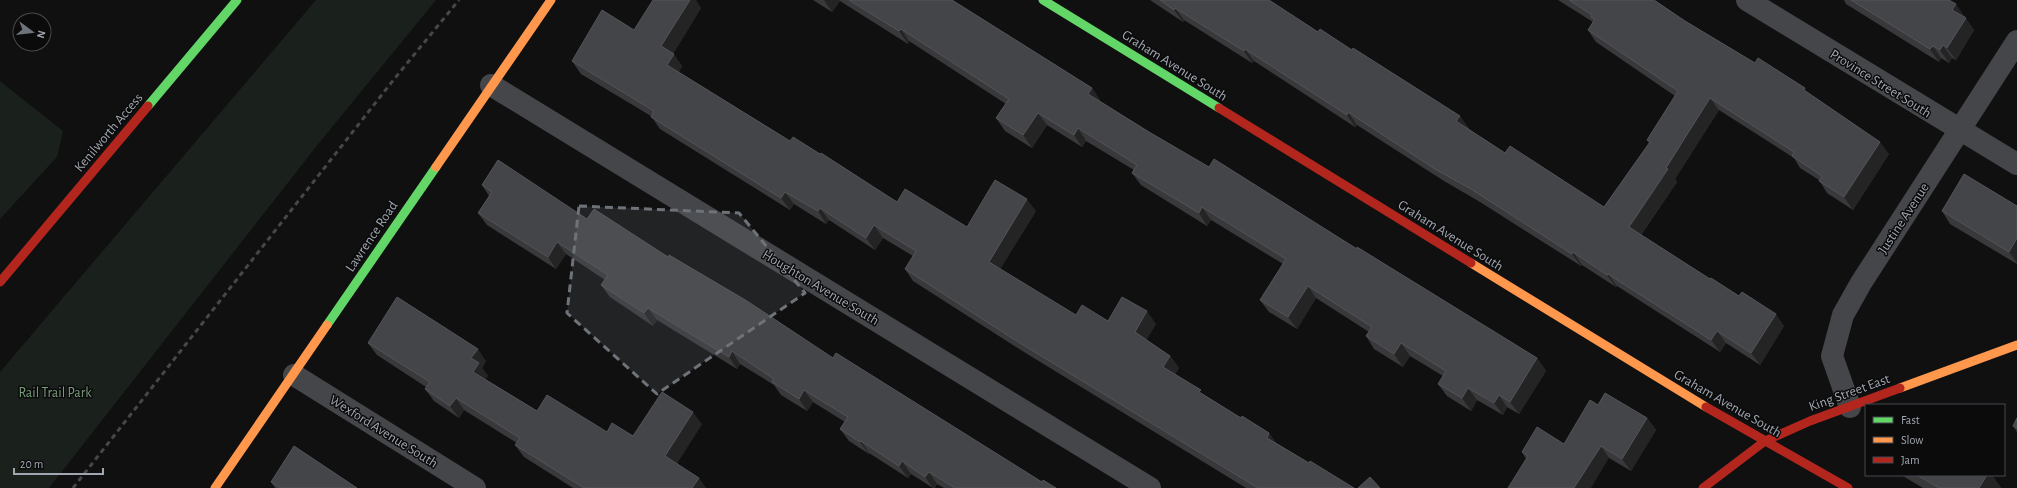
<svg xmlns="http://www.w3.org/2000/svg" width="2017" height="488" font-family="'Alegreya Sans',sans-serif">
  <rect width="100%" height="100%" fill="#101011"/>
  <path fill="#1a201b" d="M316 0H436L319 143 49 488H0V372Z
    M0 81 63 131 57 157 0 219Z"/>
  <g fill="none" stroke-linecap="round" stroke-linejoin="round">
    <path stroke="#454649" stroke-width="22" d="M1747 0 2017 164
      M491 85 1150 488
      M294 375 475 488
      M1850 407 1832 356 1843 315 1861 283 2017 41"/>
    <path stroke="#63d668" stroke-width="9" d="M1043 0 1219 108
      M148 106 237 0
      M327 325 436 167"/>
    <path stroke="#ff974d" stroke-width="9" d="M436 167 551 0
      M1471 263 1706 407
      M1900 388 2017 345
      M215 488 327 325"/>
    <path stroke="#b3261e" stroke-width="9" d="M1219 108 1471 263
      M0 282 148 106
      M1706 407 1848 488
      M1703 488 1765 441 1810 421 1900 388"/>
    <path stroke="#454749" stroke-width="3" stroke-dasharray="5 4" stroke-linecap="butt" d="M73 488 395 78 459 0"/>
  </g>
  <path fill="#39393c" d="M813 0H952L1092 88 1100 100V101L1149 132 1209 167 1357 249 1537 358 1546 371 1519 414 1507 407 1503 415 1477 400 1471 411 1447 396 1438 384 1443 376 1410 356 1403 367 1374 349 1366 336 1369 332 1316 298 1297 329 1269 312 1260 300 1283 264 1211 220 1207 226 1141 185 1132 173 1134 170 1086 141 1082 147 1047 125 1032 148 1005 131 996 118 1006 104 909 41 908 44 840 1 832 12Z
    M1150 0H1269L1318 32 1469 128 1468 129 1505 153 1604 207 1649 143 1647 140 1675 96 1596 42 1588 30 1593 22 1558 0H1654L1685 21 1755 63 1808 93 1889 154 1853 210 1827 193 1819 180 1800 168 1794 158 1719 110 1675 179 1677 182 1641 235 1784 326 1760 365 1726 343 1720 352 1617 286 1616 287 1582 265 1581 266 1480 202 1444 181 1357 125 1355 127 1254 61 1252 63 1184 20 1183 22Z
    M1844 0H1949L1965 17H1964L1974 30 1956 60 1952 58 1949 63 1941 58 1939 62 1846 4Z
    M701 8 673 54 682 66 679 72 790 141 897 202 967 227 1036 211 1000 269 1076 315 1108 321 1156 324 1146 340 1170 356 1179 368 1175 374 1204 395 1241 418 1269 433 1276 443 1309 463 1354 488H1246L1024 352 913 281 905 269 913 256 883 238 875 250 829 220 826 224 794 204 790 210 660 129 651 116 581 74 572 61 634 30Z
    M482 185 587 219 668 257 833 358 1042 482 1056 488H944L937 484 935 488H933L911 474 908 478 869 453V454L849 441 840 429 845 422 813 402 807 411 781 395 774 385 740 364 737 369 657 320 653 326 610 297 601 285 605 280 566 254 556 269 487 225 478 213 489 196Z
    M2017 206V264L1950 224 1942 211Z
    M368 343 486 361 482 368 488 376 485 379 537 411 607 432 633 436 702 424 677 463 706 488H573L524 457 515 445 517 443 464 410 459 418 434 401 425 389 426 387 377 355Z
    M1598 405 1647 418 1656 430 1631 471 1609 458 1526 459 1522 452 1564 444Z
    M2017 418V432L2013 426Z
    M1901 475H1992L2001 488H1923Z
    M271 482 357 488H275Z"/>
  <path fill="#242425" d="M690 0H696L701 8 670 59 661 46Z
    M824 0H839L840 1 832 12Z
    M1956 4 1965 17 1961 22 1952 10Z
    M1175 8 1184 20 1183 22 1174 10Z
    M1966 18 1974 30 1956 60 1947 48Z
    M901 29 909 41 908 44 899 31Z
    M1943 45 1952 58 1949 63 1940 50Z
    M1933 46 1941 58 1939 62 1930 49Z
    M1245 49 1254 61 1252 63 1244 51Z
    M674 54 682 66 676 77 667 65Z
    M1092 88 1100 100 1096 106 1088 94Z
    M1710 98 1719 110 1675 179 1677 182 1637 240 1629 227Z
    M1348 112 1357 125 1355 127 1347 115Z
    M1038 113 1047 125 1032 148 1023 135Z
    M1460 116 1469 128 1465 133 1456 121Z
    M1078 128 1086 141 1082 147 1074 135Z
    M1880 142 1889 154 1853 210 1844 197Z
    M785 192 794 204 790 210 781 198Z
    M1027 199 1036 211 997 274 989 262Z
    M1202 207 1211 220 1207 226 1199 213Z
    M820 208 829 220 826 224 818 211Z
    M874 225 883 238 875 250 866 238Z
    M2017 238V263L2009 252Z
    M557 242 566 254 556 269 548 257Z
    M1573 252 1582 265 1581 266 1572 254Z
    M1608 274 1617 286 1616 287 1607 275Z
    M1308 286 1316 298 1297 329 1288 317Z
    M648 308 657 320 653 326 644 313Z
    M1147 311 1156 324 1143 345 1135 332Z
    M1776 314 1784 326 1760 365 1751 353Z
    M1717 331 1726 343 1720 352 1711 340Z
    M1401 343 1410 356 1403 367 1394 354Z
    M478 349 486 361 482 368 488 376 482 384 473 372 471 358Z
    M732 351 740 364 737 369 729 357Z
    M1170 356 1179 368 1172 379 1163 367Z
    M1537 358 1546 371 1519 414 1510 402Z
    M1468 388 1477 400 1471 411 1462 398Z
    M804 390 813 402 807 411 799 399Z
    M1499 395 1507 407 1503 415 1494 403Z
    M456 398 464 410 459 418 450 406Z
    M693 412 702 424 674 468 665 456Z
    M1647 418 1656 430 1631 471 1622 459Z
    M1269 433 1278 446 1267 438Z
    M861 441 869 453V454L860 442Z
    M1601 446 1609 458 1591 488H1574Z
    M902 461 911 474 908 478 899 466Z
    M929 472 937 484 935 488H933L925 477Z
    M1987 475H1992L2001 488H1979Z
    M699 478 706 488H692Z"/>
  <path fill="#444548" stroke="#535459" d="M653 0H690L661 46 674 54 667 65 790 141 793 137 820 154 821 153 897 202 905 189 967 227 995 180 1027 199 989 262 1076 315 1082 305 1108 321 1122 297 1147 311 1135 332 1170 356 1163 367 1201 390 1199 392 1241 418 1242 416 1269 433 1267 438 1309 463 1310 461 1354 488H1258L1015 340 905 269 916 251 874 225 866 238 820 208 818 211 785 192 781 198 651 117 654 111 572 61 602 10 634 30Z
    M849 0H952L1092 88 1088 94 1149 132 1209 167 1214 159 1357 249V247L1537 358 1510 402 1499 395 1494 403 1468 388 1462 398 1438 384 1446 371 1401 343 1394 354 1366 336 1372 327 1308 286 1288 317 1260 300 1286 259 1202 207 1199 213 1132 173 1137 165 1078 128 1074 135 1038 113 1023 135 996 118 1009 99 901 29 899 31Z
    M1160 0H1269L1318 32 1320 29 1352 50 1353 48 1460 116 1456 121 1505 153 1510 146 1604 207 1650 142 1647 140 1678 91 1588 30 1595 19 1591 17 1592 15 1569 0H1654L1685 21 1755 63 1758 58 1805 88 1804 90 1880 142 1844 197 1819 181 1822 176 1792 156 1794 152 1710 98 1666 168 1668 169 1629 227 1710 279 1711 278 1739 296 1742 292 1776 314 1751 353 1717 331 1711 340 1608 274 1607 275 1573 252 1572 254 1471 189 1435 169 1348 112 1347 115 1245 49 1244 51 1175 8 1174 10Z
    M1851 0H1949L1956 4 1952 10 1966 18 1947 48 1943 45 1940 50 1933 46 1930 49Z
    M498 160 587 219 594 209 668 257 669 255 747 301 833 358 836 353 1042 482 1043 480 1056 488H955L929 472 925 477 902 461 899 466 861 441 860 442 840 429 848 417 804 390 799 399 772 382 774 379 732 351 729 357 648 308 644 313 601 285 608 275 557 242 548 257 478 213 492 192 482 185Z
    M1964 174 2017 206V238L2009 252 1942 211Z
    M397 297 478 349 471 358 479 363 473 372 537 411 547 395 607 432 612 423 633 436 662 392 693 412 665 456 699 478 692 488H590L589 487 584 488 515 445 520 438 456 398 450 406 425 389 430 382 368 343Z
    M1605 393 1647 418 1622 459 1601 446 1574 488H1508L1528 456 1522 452 1537 427 1564 444 1590 400 1598 405Z
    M2017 418V428L2013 426Z
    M294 446 357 488H280L271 482Z
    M1917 475H1987L1979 488H1939Z
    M1370 477 1380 488H1358Z"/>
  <path fill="#6e7279" fill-opacity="0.2" stroke="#6e7279" stroke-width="3" stroke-dasharray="8 5" stroke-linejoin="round" d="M579 206 739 213 805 293 657 394 567 313Z"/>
  <g text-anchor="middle" stroke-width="3" stroke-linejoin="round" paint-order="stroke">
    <g font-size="14" fill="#a1a7b1" stroke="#0b0b0c">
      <text transform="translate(1175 65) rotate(32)" y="5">Graham Avenue South</text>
      <text transform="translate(1881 83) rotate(32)" y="5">Province Street South</text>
      <text transform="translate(108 132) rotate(-50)" y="5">Kenilworth Access</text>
      <text transform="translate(1903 218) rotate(-57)" y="5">Justine Avenue</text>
      <text transform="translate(1451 235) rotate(32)" y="5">Graham Avenue South</text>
      <text transform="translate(371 236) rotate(-56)" y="5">Lawrence Road</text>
      <text transform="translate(821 287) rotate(31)" y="5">Houghton Avenue South</text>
      <text transform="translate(1849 392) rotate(-20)" y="5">King Street East</text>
      <text transform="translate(1728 403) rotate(30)" y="5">Graham Avenue South</text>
      <text transform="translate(384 431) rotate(32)" y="5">Wexford Avenue South</text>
    </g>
    <g font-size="14" fill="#799c7a" stroke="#0b0b0c">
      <text x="55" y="397">Rail Trail Park</text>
    </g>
  </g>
  <rect x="1865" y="404" width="140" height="72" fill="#0b0b0c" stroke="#47494e"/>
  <rect x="1873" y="417" width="20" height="6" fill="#63d668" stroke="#47494e"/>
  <text x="1901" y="424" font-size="12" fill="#a1a7b1">Fast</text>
  <rect x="1873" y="437" width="20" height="6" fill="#ff974d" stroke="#47494e"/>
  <text x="1901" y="444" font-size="12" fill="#a1a7b1">Slow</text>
  <rect x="1873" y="457" width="20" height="6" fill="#b3261e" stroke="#47494e"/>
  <text x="1901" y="464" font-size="12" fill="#a1a7b1">Jam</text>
  <g transform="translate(32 32) rotate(105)"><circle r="19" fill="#0b0b0c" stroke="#47494e"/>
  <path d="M0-3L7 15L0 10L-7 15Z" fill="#6e7279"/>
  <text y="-6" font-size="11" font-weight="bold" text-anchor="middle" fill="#a1a7b1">N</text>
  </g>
  <path d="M14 468v6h89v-6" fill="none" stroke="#a1a7b1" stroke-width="2"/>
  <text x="20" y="468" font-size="12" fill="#a1a7b1" stroke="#0b0b0c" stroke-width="3" paint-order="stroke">20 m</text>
</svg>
